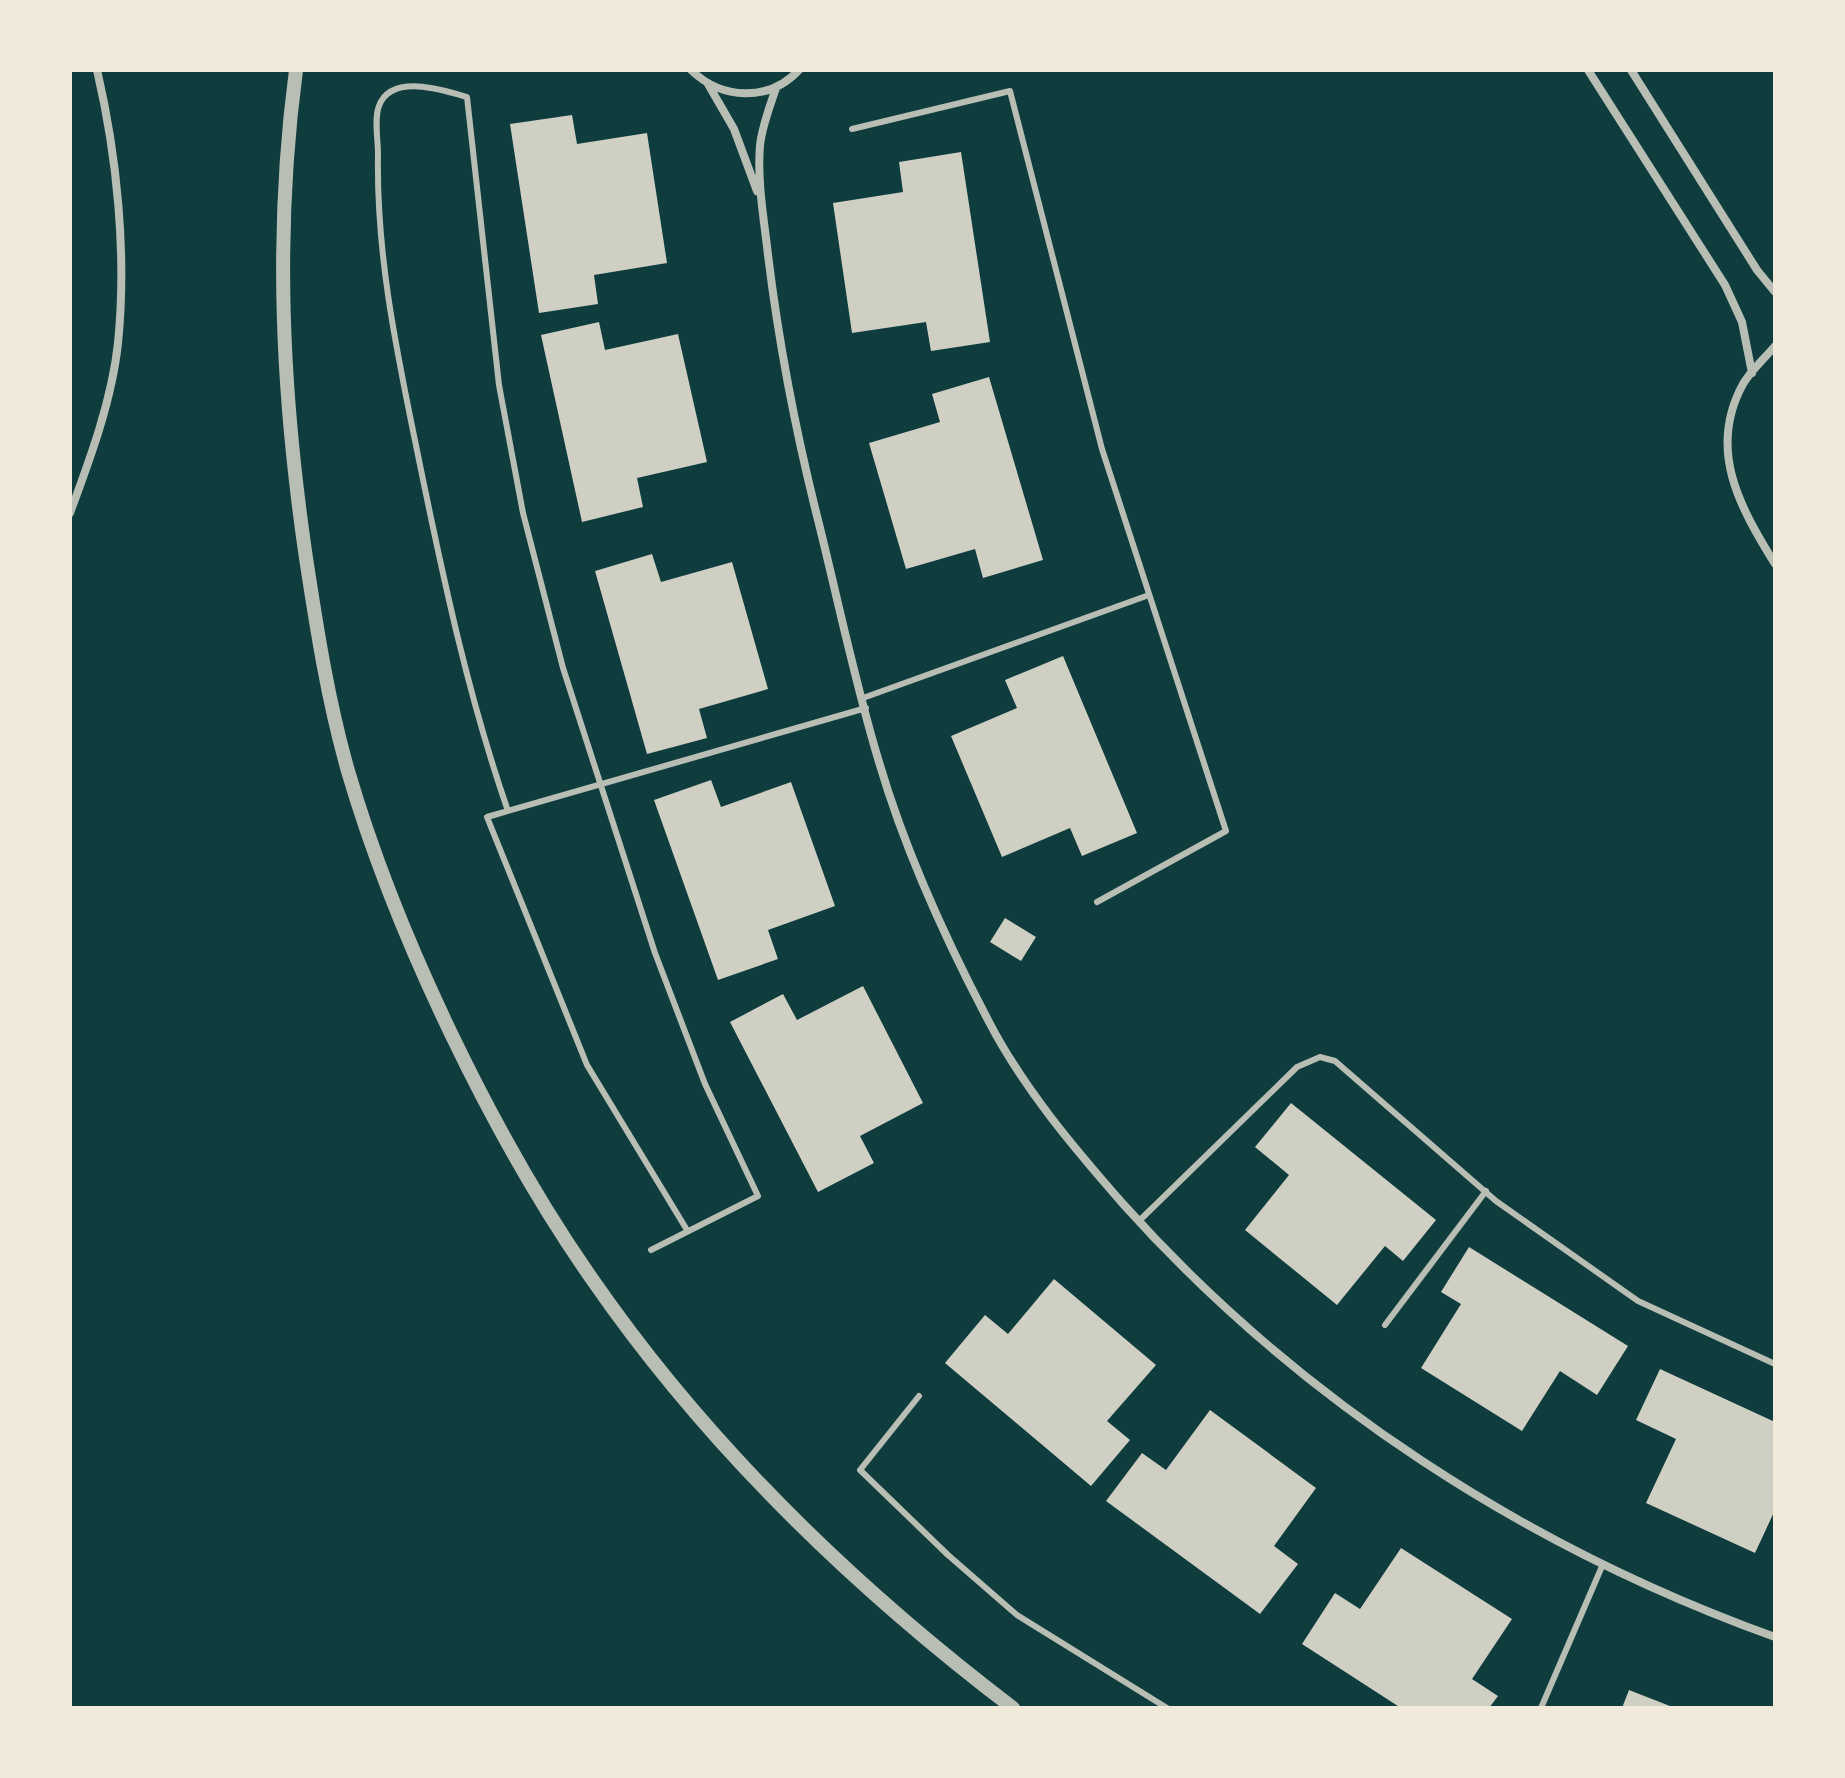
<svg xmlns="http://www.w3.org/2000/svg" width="1845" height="1778" font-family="Spectral,serif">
  <rect width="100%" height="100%" fill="#0f3d3e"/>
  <path fill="#cfcfc3" d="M572 115 577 144 647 133 667 263 594 275 598 304 539 313 510 124Z
    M961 152 990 342 931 351 926 322 852 333 833 203 903 192 899 162Z
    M599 322 605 350 678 334 707 462 637 478 643 507 582 522 541 335Z
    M989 377 1043 560 983 578 975 549 906 569 869 443 940 422 932 394Z
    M652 554 661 582 732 562 768 689 699 709 707 738 647 754 595 571Z
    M1063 656 1137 833 1082 856 1070 828 1002 857 951 736 1017 708 1005 680Z
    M711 780 721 807 791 782 835 906 768 930 778 959 718 980 654 800Z
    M1005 918 1036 937 1021 961 990 942Z
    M863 986 923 1103 860 1136 874 1163 818 1192 730 1022 783 994 797 1020Z
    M1291 1103 1436 1220 1403 1261 1385 1246 1337 1305 1245 1230 1289 1175 1255 1147Z
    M1469 1247 1628 1346 1597 1395 1560 1371 1522 1431 1421 1368 1461 1304 1441 1292Z
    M1054 1279 1156 1365 1107 1421 1130 1440 1091 1486 945 1363 985 1315 1008 1334Z
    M1660 1369 1775 1422V1510L1755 1553 1646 1503 1676 1439 1636 1420Z
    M1210 1410 1316 1488 1274 1546 1298 1564 1260 1614 1106 1501 1142 1453 1166 1470Z
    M1401 1548 1512 1619 1472 1679 1498 1696 1489 1708H1401L1302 1644 1335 1593 1360 1609Z
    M1629 1690 1675 1708H1622Z"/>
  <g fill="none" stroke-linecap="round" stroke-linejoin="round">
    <path stroke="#b8beb3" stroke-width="6" d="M852 129 1010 91 1102 449 1226 831 1097 902
      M863 698 1149 595
      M508 811C469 699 444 582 420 465 399 362 376 260 378 154 378 140 374 118 379 106 391 73 444 90 467 97L499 385 523 513 563 668 655 953 705 1084 758 1196 651 1250
      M1139 1221 1297 1067 1320 1057 1335 1061 1496 1201 1638 1301 1775 1364
      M687 1230 587 1065 487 817 866 708
      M1385 1325 1486 1191
      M919 1396 860 1470 948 1555 1017 1615 1167 1708
      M1541 1708 1603 1564"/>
    <path stroke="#b8beb3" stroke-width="8" d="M691 70C722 100 769 102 799 70
      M1588 70 1725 285 1742 322 1752 373
      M1631 70 1757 270 1775 292
      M708 84 734 129 757 191
      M776 88C770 106 762 126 760 145 757 182 764 219 768 255 779 345 796 433 818 520 838 600 855 683 879 762 904 847 947 942 988 1020 1023 1088 1074 1148 1124 1205 1300 1401 1527 1548 1775 1637
      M1775 346C1765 358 1751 370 1743 384 1707 450 1740 507 1775 564
      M70 513C90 459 112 400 118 343 127 254 117 156 97 70"/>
    <path stroke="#b8beb3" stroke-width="14" d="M296 70C274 235 282 394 306 558 317 630 328 701 348 771 396 935 494 1139 592 1279 706 1444 854 1587 1013 1708"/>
  </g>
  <rect width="1845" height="1778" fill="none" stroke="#f1e9da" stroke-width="144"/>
</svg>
